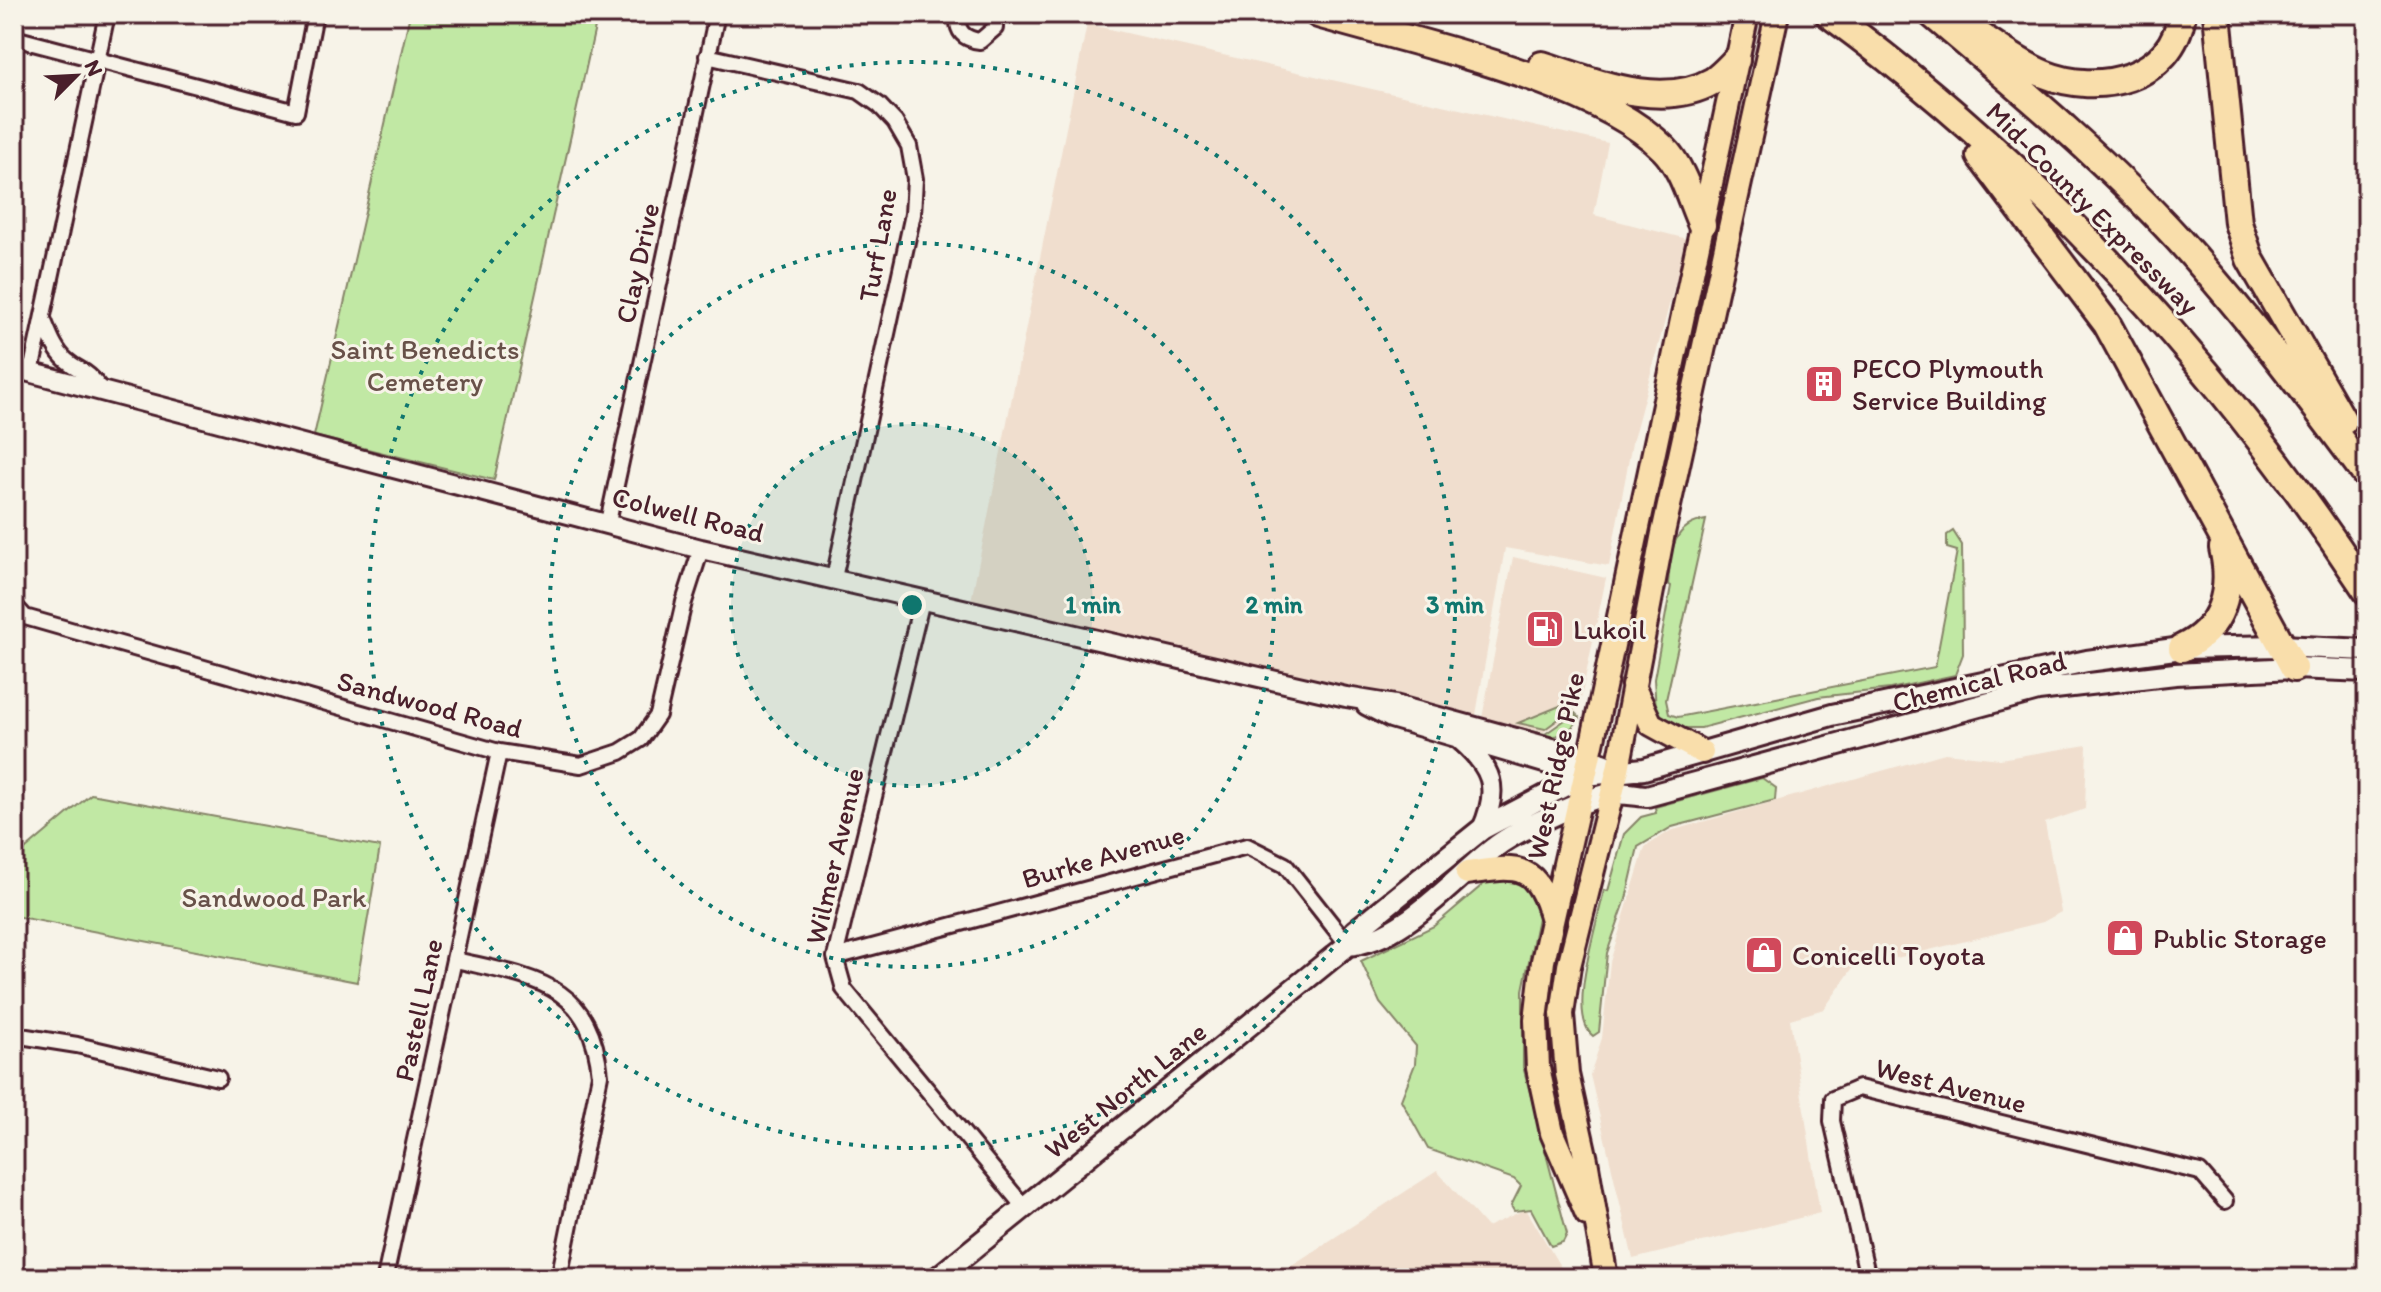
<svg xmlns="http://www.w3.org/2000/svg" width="2381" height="1292" font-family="Itim,sans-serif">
  <rect width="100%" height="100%" fill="#f7f3e8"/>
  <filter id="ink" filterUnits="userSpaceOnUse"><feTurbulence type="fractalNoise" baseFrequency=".0125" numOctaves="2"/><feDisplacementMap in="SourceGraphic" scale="16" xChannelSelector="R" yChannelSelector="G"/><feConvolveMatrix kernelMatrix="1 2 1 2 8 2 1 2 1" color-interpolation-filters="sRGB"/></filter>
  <g filter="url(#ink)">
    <path fill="#f0dece" d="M1087 24 1608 143 1594 215 1687 239 1632 443 1609 566 1505 548 1474 726 969 611Z
      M1513 557 1606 578 1579 708 1544 732 1482 718Z
      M2087 745 2085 809 2045 823 2061 912 2043 922 1852 969 1824 1009 1790 1019 1820 1213 1633 1259 1590 1075 1602 1038 1610 962 1645 847 1670 831 1945 753 2000 759Z
      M1437 1171 1487 1227 1526 1209 1564 1273H1578L1579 1278H1291L1286 1269Z"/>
    <path fill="#c1e8a4" stroke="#868468" stroke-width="2" d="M410 14H598L494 480 314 436Z
      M1706 520 1666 700 1669 714 1678 717 1935 667 1957 551 1947 548V535L1953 531 1962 545 1963 654 1955 675 1890 689 1818 697 1701 728H1671L1656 710 1654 679 1671 586 1668 584C1671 555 1670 525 1706 520Z
      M1577 699 1575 707 1545 729 1518 723Z
      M1575 713 1580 718C1562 744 1542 737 1515 731L1516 727 1545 734Z
      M1762 778 1776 788 1775 800 1672 827 1638 847 1626 899 1607 953 1599 1032 1593 1036C1566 1014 1598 923 1604 890L1608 891 1624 834 1641 817 1656 813 1655 807Z
      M91 794 380 847 357 982 14 916V859Z
      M1504 876 1529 886 1539 913 1523 990V1066L1567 1234 1563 1242 1551 1246 1531 1209 1514 1211 1511 1206 1521 1186 1514 1179 1428 1149 1401 1100 1415 1064 1416 1046 1380 1003 1361 961 1434 926 1486 882Z"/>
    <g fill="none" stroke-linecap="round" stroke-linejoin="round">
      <defs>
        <path id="minor" d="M959 14C955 31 964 39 980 41L995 28V14
          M14 38 296 112 315 14
          M707 56 859 91 879 105 895 122 909 146 915 179 913 214 834 578
          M43 319C49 333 54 349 66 360 82 374 85 367 101 390
          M31 372 107 14
          M608 522 717 14
          M922 600 835 957 844 989 1024 1207
          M14 605 25 617 499 752 581 765 620 752 641 739 658 715 684 602 701 549
          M835 957 1247 846 1285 865 1348 945
          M456 960C533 978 591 982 600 1075L559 1278
          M14 1035 77 1045 218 1078
          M385 1278 499 752
          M1868 1278 1832 1121 1833 1099 1859 1088 2200 1172 2225 1201"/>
        <path id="tertiary" d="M14 368 701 549 1346 697 1395 705 1589 758 1618 769
          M1366 705 1391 718 1585 775
          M1459 739C1493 768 1500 788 1482 829"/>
        <path id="secondary" d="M1348 945C1403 941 1452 880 1494 848 1515 831 1583 800 1610 794 1621 792 1635 795 1647 796L2038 690 2175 674 2294 668 2367 671
          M937 1278 1348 945 1355 931 1482 829 1585 775 1644 769 1832 715 2087 661 2182 648 2281 646 2367 650"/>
        <path id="primary" d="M1633 686 1651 724 1702 752
          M1467 873C1519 865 1537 863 1552 920
          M1587 1214 1552 1133 1538 1068 1536 1020 1543 961 1589 758 1747 14
          M1606 1278 1586 1160 1567 1074 1562 1014 1569 966 1618 769 1663 533 1777 14"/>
        <path id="motorway" d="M1318 14C1412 42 1596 80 1664 149 1683 168 1691 201 1702 225
          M1829 14C2042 170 2223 371 2367 591
          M1932 14C2017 86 2103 157 2178 239 2246 314 2307 395 2367 476
          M2217 14 2238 223 2250 259 2343 421
          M1974 32C1996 46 2019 64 2044 74 2098 96 2172 80 2182 14
          M1542 65C1593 81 1661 111 1713 81 1721 76 1729 67 1736 60
          M1980 156 2107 324 2294 668
          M2182 648C2223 629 2233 590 2223 548"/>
      </defs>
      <use href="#minor" stroke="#4a1f2b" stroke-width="20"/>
      <use href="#tertiary" stroke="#4a1f2b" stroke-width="24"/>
      <use href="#secondary" stroke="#4a1f2b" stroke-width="26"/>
      <use href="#primary" stroke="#4a1f2b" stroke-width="28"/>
      <use href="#motorway" stroke="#4a1f2b" stroke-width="32"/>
      <use href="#minor" stroke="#f7f3e8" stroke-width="14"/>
      <use href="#tertiary" stroke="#f7f3e8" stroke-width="18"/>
      <use href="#secondary" stroke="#f7f3e8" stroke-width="20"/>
      <use href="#primary" stroke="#f9deab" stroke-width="22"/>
      <use href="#motorway" stroke="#f9deab" stroke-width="26"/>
    </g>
  </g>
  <circle cx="912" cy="605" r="181" fill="#0f766e" fill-opacity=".12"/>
  <g fill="none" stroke="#0f766e" stroke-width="4" stroke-dasharray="4 8">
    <circle cx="912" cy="605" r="181"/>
    <circle cx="912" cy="605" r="362"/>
    <circle cx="912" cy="605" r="543"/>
  </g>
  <defs>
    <symbol id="building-square" viewBox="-11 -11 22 22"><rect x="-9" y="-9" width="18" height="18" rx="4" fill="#d1495b" stroke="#f7f3e8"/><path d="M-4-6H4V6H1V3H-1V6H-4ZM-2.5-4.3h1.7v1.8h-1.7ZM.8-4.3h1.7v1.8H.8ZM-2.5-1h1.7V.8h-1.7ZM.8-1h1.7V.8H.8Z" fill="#fff"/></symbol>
    <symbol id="fuel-square" viewBox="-11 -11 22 22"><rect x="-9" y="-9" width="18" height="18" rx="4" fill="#d1495b" stroke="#f7f3e8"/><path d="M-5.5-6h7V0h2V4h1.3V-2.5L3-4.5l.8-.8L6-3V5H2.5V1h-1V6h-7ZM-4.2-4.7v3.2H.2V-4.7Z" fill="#fff"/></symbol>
    <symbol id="shop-square" viewBox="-11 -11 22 22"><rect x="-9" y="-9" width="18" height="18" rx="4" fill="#d1495b" stroke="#f7f3e8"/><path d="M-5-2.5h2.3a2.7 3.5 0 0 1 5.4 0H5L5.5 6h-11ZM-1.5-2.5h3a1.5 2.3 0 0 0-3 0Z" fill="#fff"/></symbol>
  </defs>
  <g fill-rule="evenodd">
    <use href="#building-square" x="1802" y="362" width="44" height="44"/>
    <use href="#fuel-square" x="1523" y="607" width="44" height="44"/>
    <use href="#shop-square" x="2103" y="916" width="44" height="44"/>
    <use href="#shop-square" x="1742" y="933" width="44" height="44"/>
  </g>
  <g text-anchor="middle" stroke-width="6" stroke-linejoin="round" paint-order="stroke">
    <g font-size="28" fill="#4a1f2b" stroke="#f7f3e8">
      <text transform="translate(2093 208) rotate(45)" y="10">Mid-County Expressway</text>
      <text transform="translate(877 245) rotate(-80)" y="10">Turf Lane</text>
      <text transform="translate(637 263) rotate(-78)" y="10">Clay Drive</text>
      <text transform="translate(688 514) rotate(14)" y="10">Colwell Road</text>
      <text transform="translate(1979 681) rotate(-14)" y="10">Chemical Road</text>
      <text transform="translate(430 704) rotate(15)" y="10">Sandwood Road</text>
      <text transform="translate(1555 766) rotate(-78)" y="10">West Ridge Pike</text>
      <text transform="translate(834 856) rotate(-77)" y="10">Wilmer Avenue</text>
      <text transform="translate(1103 856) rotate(-16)" y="10">Burke Avenue</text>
      <text transform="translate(418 1010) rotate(-78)" y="10">Pastell Lane</text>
      <text transform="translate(1951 1085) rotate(14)" y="10">West Avenue</text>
      <text transform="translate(1125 1090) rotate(-39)" y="10">West North Lane</text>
    </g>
    <g font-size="28" fill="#685149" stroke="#f7f3e8">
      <text x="425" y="359">Saint Benedicts<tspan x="425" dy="32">Cemetery</tspan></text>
      <text x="274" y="907">Sandwood Park</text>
    </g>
    <g font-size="28" fill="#4a1f2b" stroke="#f7f3e8" text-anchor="start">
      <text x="1852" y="378">PECO Plymouth<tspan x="1852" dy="32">Service Building</tspan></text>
      <text x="1573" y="639">Lukoil</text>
      <text x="2153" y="948">Public Storage</text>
      <text x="1792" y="965">Conicelli Toyota</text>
    </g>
  </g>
  <circle cx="912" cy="605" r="12" fill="#0f766e" stroke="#f7f3e8" stroke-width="4"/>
  <g font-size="24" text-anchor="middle" font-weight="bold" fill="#0f766e" stroke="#f7f3e8" stroke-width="6" stroke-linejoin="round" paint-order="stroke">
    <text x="1093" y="613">1 min</text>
    <text x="1274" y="613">2 min</text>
    <text x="1455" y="613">3 min</text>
  </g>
  <rect width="2381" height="1292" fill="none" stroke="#f7f3e8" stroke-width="48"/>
  <rect x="24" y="24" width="2333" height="1244" fill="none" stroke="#4a1f2b" stroke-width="3" filter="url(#ink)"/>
  <g transform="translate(76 76) rotate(66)" stroke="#f7f3e8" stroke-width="6" paint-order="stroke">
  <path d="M0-6L14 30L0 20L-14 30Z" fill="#4a1f2b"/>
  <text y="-12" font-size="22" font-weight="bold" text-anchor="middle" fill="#4a1f2b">N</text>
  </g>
</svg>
